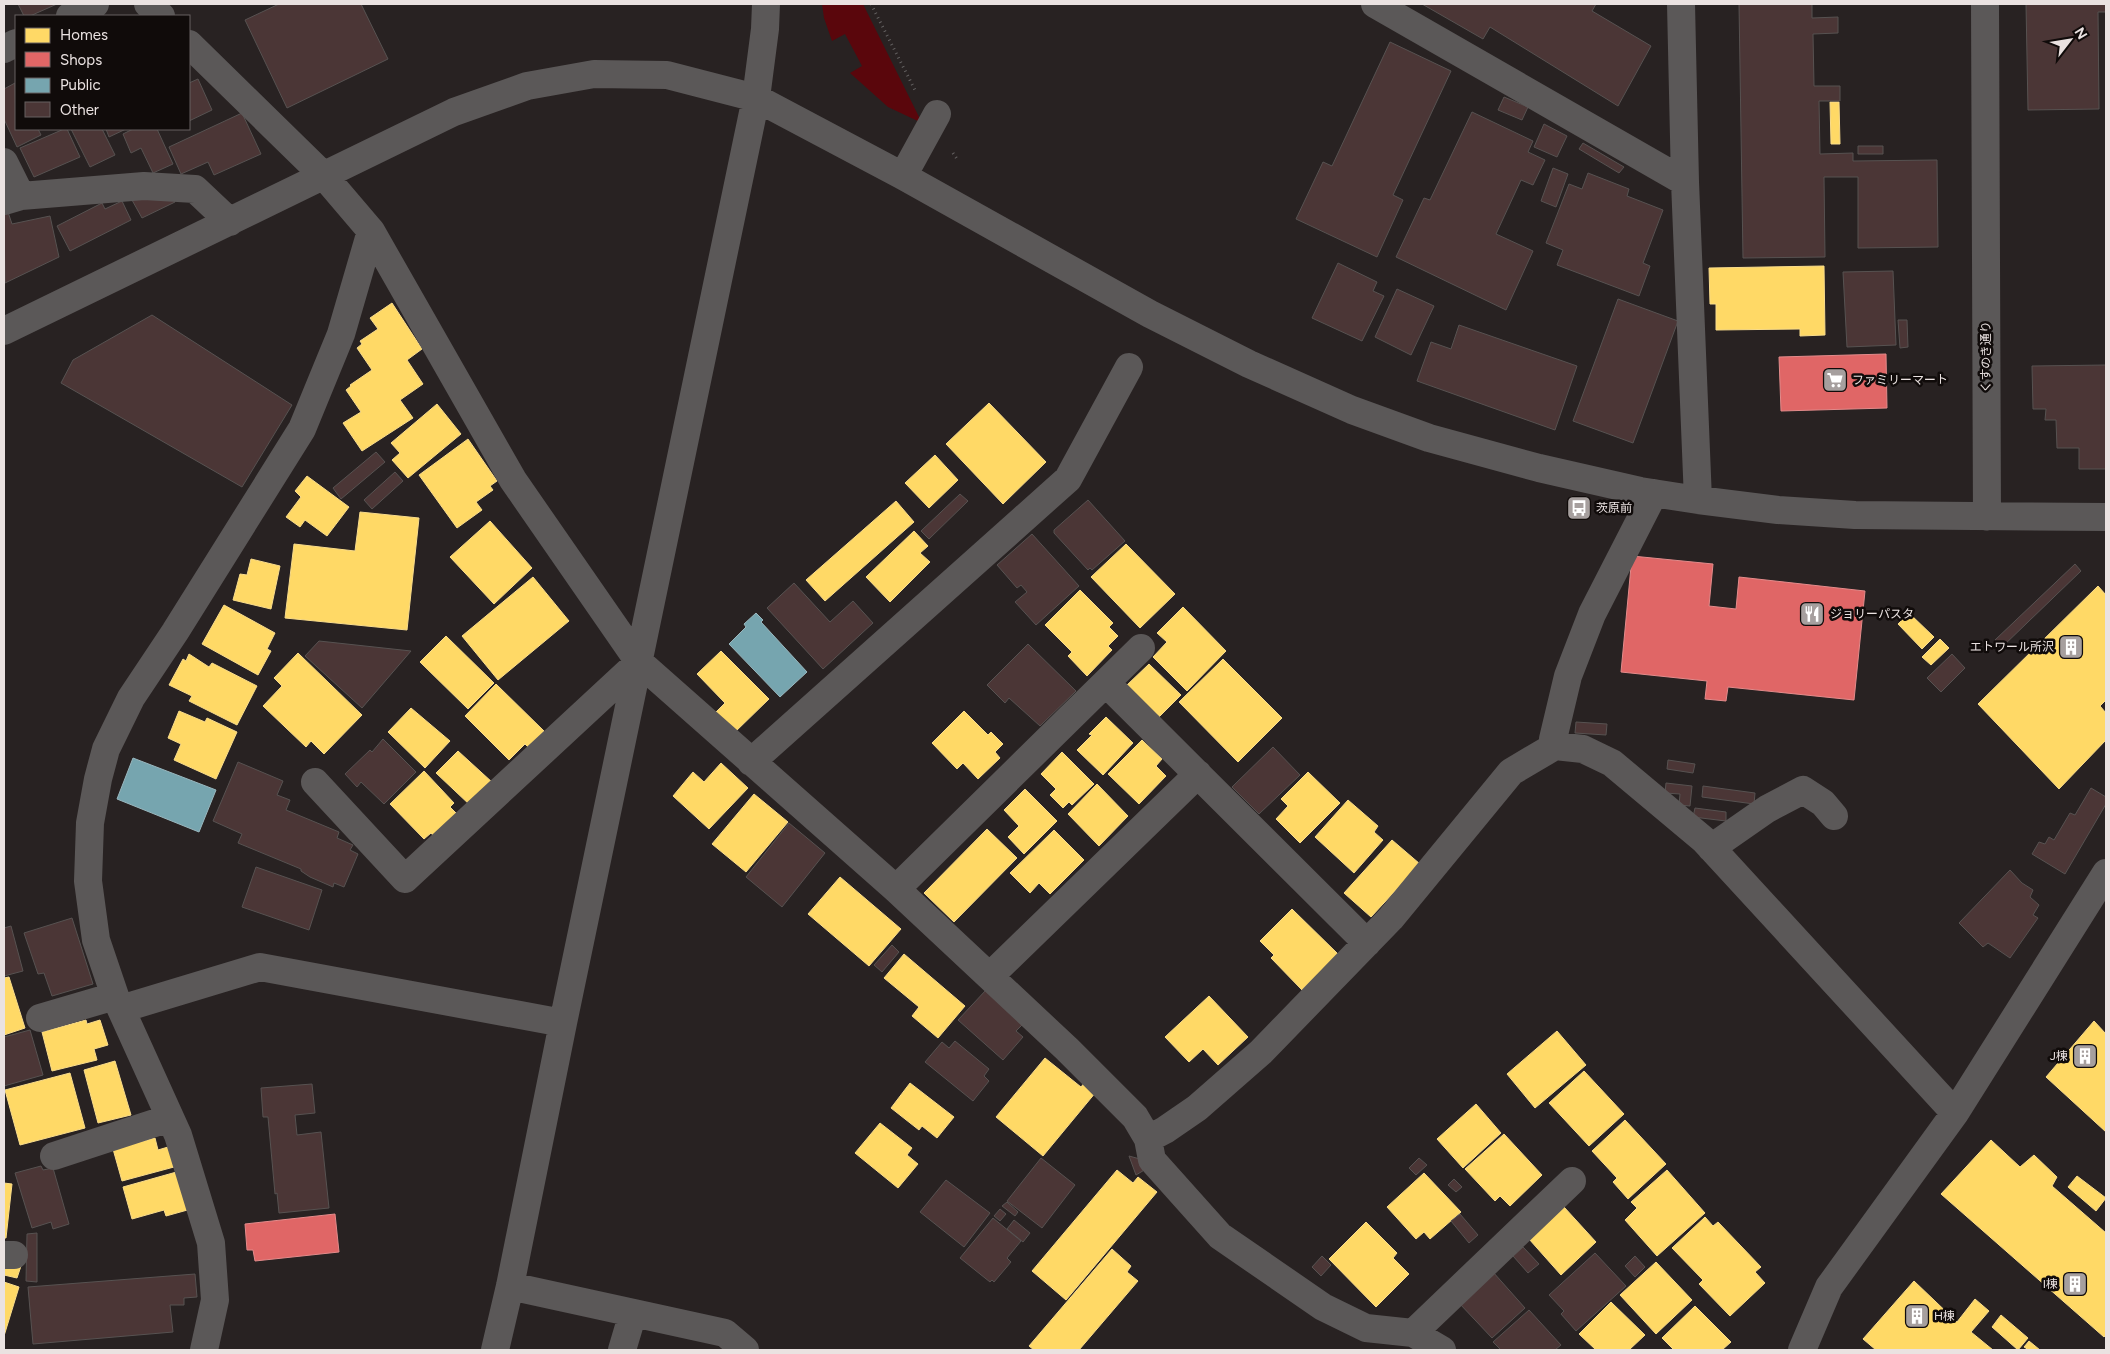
<svg xmlns="http://www.w3.org/2000/svg" width="2110" height="1354" font-family="Figtree,'Noto Sans JP',sans-serif">
  <rect width="100%" height="100%" fill="#282222"/>
  <path fill="#5a060c" d="M822 4H863L922 123 888 107 850 73 862 66 845 34 832 41 824 18Z"/>
  <path fill="#ffd966" stroke="#f9dc8b" d="M1830 102H1839L1840 144H1831Z
    M1824 266 1825 335 1800 336V329L1716 330V304H1710L1709 268Z
    M392 303 422 349 407 360 423 384 400 400 413 418 362 451 343 423 361 412 346 390 351 386 350 385 372 370 357 348 362 344 360 341 378 329 370 318Z
    M989 403 1046 462 1003 504 946 444Z
    M437 404 461 434 408 478 392 460 400 453 391 443Z
    M468 439 497 481 490 486 493 490 476 502 482 510 457 528 419 475Z
    M935 455 958 480 929 508 905 483Z
    M307 476 349 507 327 536 305 520 300 527 286 517 301 497 295 491Z
    M896 501 914 522 825 601 806 580Z
    M360 512 419 518 407 630 285 618 294 544 355 551Z
    M490 521 532 568 494 604 450 557Z
    M914 531 928 546 920 553 930 562 890 602 866 577Z
    M1126 544 1175 594 1140 628 1091 577Z
    M251 559 280 566 271 609 233 600 240 574 247 575Z
    M533 577 569 621 498 680 462 636Z
    M2098 586 2106 595V700L2100 706 2106 713V740L2059 789 1978 704Z
    M1080 590 1113 623 1109 627 1118 636 1108 646 1112 650 1087 676 1068 656 1072 652 1045 625Z
    M224 605 275 633 267 649 271 651 258 675 202 644Z
    M1183 607 1226 651 1187 691 1153 657 1167 642 1157 633Z
    M1909 613 1934 637 1922 649 1898 624Z
    M446 636 494 683 468 709 420 662Z
    M1940 639 1949 648 1931 665 1922 657Z
    M721 651 769 699 733 734 713 715 725 703 697 674Z
    M298 653 362 715 324 754 311 741 306 747 263 706 282 686 274 678Z
    M189 654 209 667 212 663 257 686 237 725 189 701 192 696 169 685 183 659 186 661Z
    M1223 659 1282 718 1238 762 1179 702Z
    M1149 664 1181 695 1157 719 1127 685Z
    M496 684 544 731 528 747 525 744 509 760 465 716Z
    M411 708 450 741 425 768 388 732Z
    M179 711 205 722 207 718 237 732 216 779 174 760 181 744 168 738Z
    M964 711 988 735 991 732 1003 744 995 752 1000 758 978 779 963 763 957 769 932 743Z
    M1106 717 1133 743 1103 775 1077 750 1092 735 1089 734Z
    M1142 740 1162 759 1156 766 1166 776 1139 804 1108 774Z
    M458 751 493 783 471 806 436 773Z
    M1062 752 1094 784 1072 805 1069 802 1063 808 1050 795 1056 789 1041 774Z
    M721 763 748 788 709 829 673 796 693 772 704 782Z
    M424 771 454 803 450 807 462 819 438 841 431 833 424 839 390 804Z
    M1308 772 1340 803 1300 843 1276 819 1288 806 1281 799Z
    M1097 784 1128 816 1099 846 1068 814Z
    M1025 789 1057 821 1024 854 1008 837 1019 826 1004 810Z
    M754 794 788 822 746 872 712 844Z
    M1348 800 1378 826 1374 832 1383 840 1354 873 1315 837Z
    M987 829 1017 858 954 922 924 893Z
    M1054 830 1084 860 1050 894 1039 883 1030 893 1010 873Z
    M1392 840 1420 864 1371 917 1344 893Z
    M840 877 901 929 869 966 808 914Z
    M1292 909 1338 954 1302 990 1271 958 1274 955 1260 941Z
    M904 954 965 1006 938 1038 912 1016 919 1007 884 978Z
    M9 977 25 1028 4 1035V978Z
    M1209 996 1248 1037 1218 1065 1203 1049 1189 1062 1165 1037Z
    M86 1020 87 1024 100 1020 108 1045 94 1049 97 1060 52 1071 42 1032Z
    M2094 1021 2106 1034V1132L2046 1077Z
    M1557 1031 1586 1065 1535 1108 1507 1074Z
    M1045 1058 1081 1087 1085 1082 1096 1092 1043 1156 996 1117Z
    M115 1061 131 1115 98 1123 84 1070Z
    M1584 1071 1624 1114 1589 1146 1549 1103Z
    M70 1073 85 1128 20 1145 5 1090Z
    M910 1083 954 1117 937 1138 922 1126 919 1130 891 1108Z
    M1476 1104 1501 1133 1463 1168 1437 1139Z
    M1625 1120 1666 1164 1628 1199 1613 1182 1617 1178 1592 1151Z
    M880 1123 912 1148 907 1155 918 1164 898 1188 855 1153Z
    M1504 1134 1542 1175 1510 1206 1500 1196 1495 1201 1465 1169Z
    M155 1138 158 1150 168 1147 174 1167 122 1181 113 1149Z
    M1991 1140 2020 1167 2034 1155 2057 1177 2052 1186 2106 1233V1335L2104 1337 1941 1194Z
    M1117 1170 1133 1183 1138 1177 1157 1192 1066 1300 1032 1271Z
    M1667 1170 1705 1213 1657 1256 1625 1220 1637 1208 1631 1202Z
    M180 1171 191 1209 166 1216 164 1210 132 1219 123 1187Z
    M1424 1173 1461 1212 1430 1239 1424 1232 1416 1239 1387 1207Z
    M2077 1176 2106 1198 2096 1211 2068 1187Z
    M4 1183 12 1184 6 1238H4Z
    M1564 1207 1596 1242 1561 1275 1529 1239Z
    M1705 1217 1713 1226 1718 1222 1761 1267 1755 1272 1765 1283 1730 1316 1699 1284 1703 1280 1672 1248Z
    M1366 1222 1397 1253 1393 1258 1409 1274 1376 1307 1329 1259Z
    M1112 1249 1131 1266 1127 1272 1138 1281 1079 1350H1034L1029 1346Z
    M4 1261 21 1266 17 1278 4 1275Z
    M1656 1262 1692 1300 1656 1334 1620 1295Z
    M1914 1281 1957 1322 1975 1299 1989 1311 1971 1332 1993 1350H1876L1863 1339Z
    M4 1282 19 1287 4 1336Z
    M1611 1302 1645 1335 1629 1350H1596L1579 1334Z
    M1695 1306 1731 1342 1722 1350H1674L1662 1338Z
    M2001 1315 2028 1338 2018 1350 1992 1327Z
    M2029 1341 2040 1350H2029L2024 1347Z"/>
  <path fill="#e06666" stroke="#e38b8b" d="M1886 354 1887 408 1781 411 1779 357Z
    M1632 556 1713 564 1709 606 1736 609 1739 577 1865 591 1854 700 1728 687 1726 701 1705 699 1707 681 1621 672Z
    M335 1214 339 1252 255 1261 253 1250H247L245 1224Z"/>
  <path fill="#76a5af" stroke="#99b7be" d="M756 613 763 620 761 622 807 672 780 697 729 644 746 627 744 624Z
    M133 758 216 790 199 832 117 799Z"/>
  <path fill="#4b3636" stroke="#575251" d="M18 4H57L30 16H24Z
    M279 4H361L388 59 287 108 245 20Z
    M1422 4H1596L1592 11 1651 46 1618 106 1490 27 1483 39Z
    M1739 4H1812V18L1838 17V33L1813 34 1814 86H1840V101H1819L1820 154 1853 153V161L1937 160 1938 247 1858 248V177H1824L1825 257 1743 258Z
    M2026 4H2106V12H2098L2099 109 2028 110Z
    M1390 42 1451 71 1393 195 1403 200 1377 257 1296 219 1323 162 1332 166Z
    M198 79 212 110 189 121V83Z
    M15 83 16 129H38L41 135 17 147 4 119V89Z
    M1504 97 1528 107 1522 120 1498 110Z
    M1472 112 1533 141 1528 152 1545 160 1533 185 1521 180 1496 234 1533 251 1506 310 1396 257 1424 198 1430 200Z
    M242 113 261 154 214 175 208 162 181 174 169 147Z
    M1544 124 1567 136 1557 157 1534 147Z
    M64 129H67L80 157 34 177 20 148Z
    M71 129H102L115 155 90 167Z
    M106 129H126L109 137Z
    M133 129H157L173 164 153 173 141 148 131 153 123 134Z
    M1583 143 1624 167 1619 173 1579 149Z
    M1858 146H1883V154H1858Z
    M1553 168 1568 174 1556 207 1541 201Z
    M1588 173 1629 189 1627 196 1663 210 1643 263 1650 266 1639 296 1557 265 1563 250 1546 243 1569 184 1582 189Z
    M171 194 175 202 142 218 132 200Z
    M122 201 131 220 70 251 57 226 102 203 105 209Z
    M8 212 12 224 50 216 59 257 5 283 4 213Z
    M1338 263 1377 282 1373 291 1384 296 1362 341 1312 318Z
    M1893 271 1896 345 1847 347 1843 272Z
    M1397 289 1434 306 1411 355 1375 337Z
    M1618 299 1678 321 1633 443 1573 421Z
    M152 315 292 405 242 487 61 383 73 360Z
    M1898 320H1907L1908 347 1900 348Z
    M1459 325 1577 366 1555 430 1417 381 1431 342 1451 349Z
    M2106 365V469H2079V448H2057L2056 420H2045L2046 409H2033L2032 366Z
    M376 452 385 462 341 499 333 488Z
    M395 472 403 481 372 509 364 500Z
    M960 494 968 501 929 539 921 531Z
    M1088 500 1125 541 1092 570 1090 568 1088 570 1054 533V530Z
    M1032 534 1079 586 1036 625 1015 602 1027 592 1021 585 1017 588 997 565Z
    M2075 564 2081 571 2001 648 1995 640Z
    M794 583 830 622 853 601 873 623 823 669 767 608Z
    M319 641 411 651 362 708 305 656Z
    M1028 644 1076 691 1040 726 1009 698 1005 703 987 685Z
    M1952 654 1965 668 1941 692 1927 678Z
    M1576 722 1607 724 1606 735 1575 733Z
    M383 739 416 772 384 804 361 782 357 787 345 774 370 750 372 752Z
    M1273 747 1300 775 1259 814 1232 787Z
    M1668 760 1695 764 1693 773 1667 769Z
    M238 762 283 781 277 795 290 800 286 810 339 832 337 838 353 845 350 850 358 854 344 887 334 883 333 887 310 877 301 871V869L238 843 242 834 213 821Z
    M1666 783 1692 786 1690 806 1679 805 1680 794 1665 793Z
    M1703 786 1755 793 1754 804 1702 797Z
    M2091 788 2106 797V804L2065 874 2032 854 2039 842 2045 844 2049 837 2054 840 2070 813 2075 815Z
    M1695 808 1726 812V821L1693 817Z
    M789 823 825 853 782 907 746 877Z
    M256 867 322 890 309 930 242 907Z
    M2010 870 2022 883 2033 890 2030 897 2039 905 2033 915 2038 918 2010 958 1988 943 1983 947 1959 923Z
    M72 918 93 984 52 996 44 973 38 974 24 933Z
    M11 926 23 971 4 976V928Z
    M892 945 899 952 882 972 874 965Z
    M986 990 1023 1024 1016 1031 1023 1037 1003 1060 958 1020Z
    M30 1030 43 1075 4 1086V1037Z
    M955 1041 989 1069 984 1076 989 1081 973 1101 925 1062 942 1042 949 1048Z
    M312 1084 315 1113 295 1115 297 1135 321 1132 329 1208 279 1213 277 1193 275 1194 268 1117H263L261 1088Z
    M1129 1156 1140 1159 1146 1169 1136 1175Z
    M1041 1158 1075 1185 1042 1228 1007 1201Z
    M1419 1158 1427 1165 1416 1175 1409 1168Z
    M41 1166 43 1170 53 1168 69 1224 53 1229 51 1222 32 1228 15 1173Z
    M1454 1179 1462 1187 1456 1192 1448 1185Z
    M946 1180 990 1213 964 1247 920 1212Z
    M1007 1202 1018 1212 1015 1216 1002 1206Z
    M1000 1209 1006 1214 1000 1221 994 1216Z
    M1460 1214 1478 1235 1469 1243 1451 1221Z
    M993 1218 1021 1241 1007 1258 1011 1262 994 1282 992 1280 990 1282 960 1258Z
    M1014 1220 1030 1233 1023 1242 1007 1229Z
    M37 1233V1282L26 1281 27 1234Z
    M1523 1247 1539 1264 1528 1273 1513 1256Z
    M1595 1253 1626 1286 1576 1331 1561 1314 1564 1311 1549 1295Z
    M1322 1256 1331 1265 1321 1276 1312 1267Z
    M1635 1256 1645 1267 1635 1277 1625 1266Z
    M1493 1272 1525 1308 1492 1338 1459 1303Z
    M195 1274 197 1297 184 1298V1305H170L173 1332 33 1344 28 1287Z
    M1529 1310 1561 1345 1555 1350H1501L1493 1342Z"/>
  <g fill="none" stroke-linecap="round" stroke-linejoin="round">
    <path stroke="#646161" stroke-width="3" stroke-dasharray="1 4" stroke-linecap="butt" d="M871 4 915 90
      M953 153 957 159"/>
    <path stroke="#5b5858" stroke-width="28" d="M148 4 161 16
      M1375 4 1685 182 1681 4
      M1985 4 1987 517
      M70 16 95 4
      M189 44 325 177 371 231 341 334 302 429 175 632 131 698 106 749 98 779 90 823 88 881 96 940 115 996 178 1135 211 1243 215 1300 204 1350
      M4 49 16 43
      M4 162 21 196
      M903 176 937 114
      M1685 182 1698 500
      M4 201 21 196 144 186 195 189 230 222
      M371 231 513 480 639 662 896 889 1067 1049 1135 1117 1148 1139 1165 1130 1197 1108 1261 1052 1391 918 1511 772 1555 746 1583 749 1612 763 1704 840 1955 1113
      M4 331 454 112 527 86 594 74 667 75 756 98 903 176 1150 314 1249 364 1352 410 1429 438 1539 468 1640 491 1698 500 1778 510 1855 515 2106 517
      M1106 683 1367 943
      M1555 746 1553 739 1568 676 1592 614 1654 493
      M751 762 1068 479 1129 367
      M315 782 405 879 639 662
      M1711 848 1767 809 1803 790 1823 803 1834 816
      M896 889 1141 648
      M990 976 1198 774
      M121 1009 260 967 563 1023
      M40 1018 115 996
      M1148 1139 1152 1160 1220 1236 1323 1307 1366 1328 1413 1333 1442 1350
      M54 1156 170 1118
      M4 1255H14
      M510 1286 725 1333 745 1350
      M1413 1333 1572 1181
      M495 1350 510 1286 563 1023 756 98 765 29 766 4
      M622 1350 633 1313
      M1802 1350 1829 1287 1955 1113 2106 873"/>
  </g>
  <defs>
    <symbol id="supermarket-square" viewBox="-11 -11 22 22"><rect x="-9" y="-9" width="18" height="18" rx="4" fill="#a69f9e" stroke="#100b0a"/><path d="M-6-5.5h2.5l.6 2H6L4.5 2H-2.5L-4.4-4H-6ZM-1.5 3.2a1.3 1.3 0 1 0 .1 0ZM3 3.2a1.3 1.3 0 1 0 .1 0Z" fill="#fff"/></symbol>
    <symbol id="bus-square" viewBox="-11 -11 22 22"><rect x="-9" y="-9" width="18" height="18" rx="4" fill="#a69f9e" stroke="#100b0a"/><path d="M-5-6H5V4H4V6H2V4H-2V6H-4V4H-5ZM-3.5-4V0h7V-4ZM-3.5 1.2v1.5H-2V1.2ZM2 1.2v1.5H3.5V1.2Z" fill="#fff"/></symbol>
    <symbol id="restaurant-square" viewBox="-11 -11 22 22"><rect x="-9" y="-9" width="18" height="18" rx="4" fill="#a69f9e" stroke="#100b0a"/><path d="M-5-6h1v4h1v-4h1v4h1v-4h1v5L-1.5 .5V6h-2V.5L-5-1ZM5-6V6H3V1.5H1.5Q1.5-4 5-6Z" fill="#fff"/></symbol>
    <symbol id="building-square" viewBox="-11 -11 22 22"><rect x="-9" y="-9" width="18" height="18" rx="4" fill="#a69f9e" stroke="#100b0a"/><path d="M-4-6H4V6H1V3H-1V6H-4ZM-2.5-4.3h1.7v1.8h-1.7ZM.8-4.3h1.7v1.8H.8ZM-2.5-1h1.7V.8h-1.7ZM.8-1h1.7V.8H.8Z" fill="#fff"/></symbol>
  </defs>
  <g fill-rule="evenodd">
    <use href="#supermarket-square" x="1821" y="366" width="28" height="28"/>
    <use href="#bus-square" x="1565" y="494" width="28" height="28"/>
    <use href="#restaurant-square" x="1798" y="600" width="28" height="28"/>
    <use href="#building-square" x="2057" y="633" width="28" height="28"/>
    <use href="#building-square" x="2071" y="1042" width="28" height="28"/>
    <use href="#building-square" x="2061" y="1270" width="28" height="28"/>
    <use href="#building-square" x="1903" y="1302" width="28" height="28"/>
  </g>
  <g text-anchor="middle" stroke-width="5" stroke-linejoin="round" paint-order="stroke">
    <g font-size="12" fill="#eae2e1" stroke="#100b0a">
      <text transform="translate(1986 357) rotate(-90)" y="4">くすのき通り</text>
    </g>
    <g font-size="12" fill="#eae2e1" stroke="#100b0a" text-anchor="start">
      <text x="1852" y="384">ファミリーマート</text>
      <text x="1596" y="512">茨原前</text>
      <text x="1830" y="618">ジョリーパスタ</text>
      <text x="2054" y="651" text-anchor="end">エトワール所沢</text>
      <text x="2068" y="1060" text-anchor="end">J棟</text>
      <text x="2058" y="1288" text-anchor="end">I棟</text>
      <text x="1934" y="1320">H棟</text>
    </g>
  </g>
  <rect width="2110" height="1354" fill="none" stroke="#eae2e1" stroke-width="10"/>
  <rect x="15" y="15" width="175" height="115" fill="#100b0a" stroke="#676160"/>
  <rect x="25" y="28" width="25" height="15" fill="#ffd966" stroke="#676160"/>
  <text x="60" y="40" font-size="15" fill="#eae2e1">Homes</text>
  <rect x="25" y="52" width="25" height="15" fill="#e06666" stroke="#676160"/>
  <text x="60" y="65" font-size="15" fill="#eae2e1">Shops</text>
  <rect x="25" y="78" width="25" height="15" fill="#76a5af" stroke="#676160"/>
  <text x="60" y="90" font-size="15" fill="#eae2e1">Public</text>
  <rect x="25" y="102" width="25" height="15" fill="#4b3636" stroke="#676160"/>
  <text x="60" y="115" font-size="15" fill="#eae2e1">Other</text>
  <g transform="translate(2070 40) rotate(59)" stroke="#100b0a" stroke-width="4" paint-order="stroke">
  <path d="M0-4L9 19L0 12L-9 19Z" fill="#eae2e1"/>
  <text y="-8" font-size="14" font-weight="bold" text-anchor="middle" fill="#eae2e1">N</text>
  </g>
</svg>
